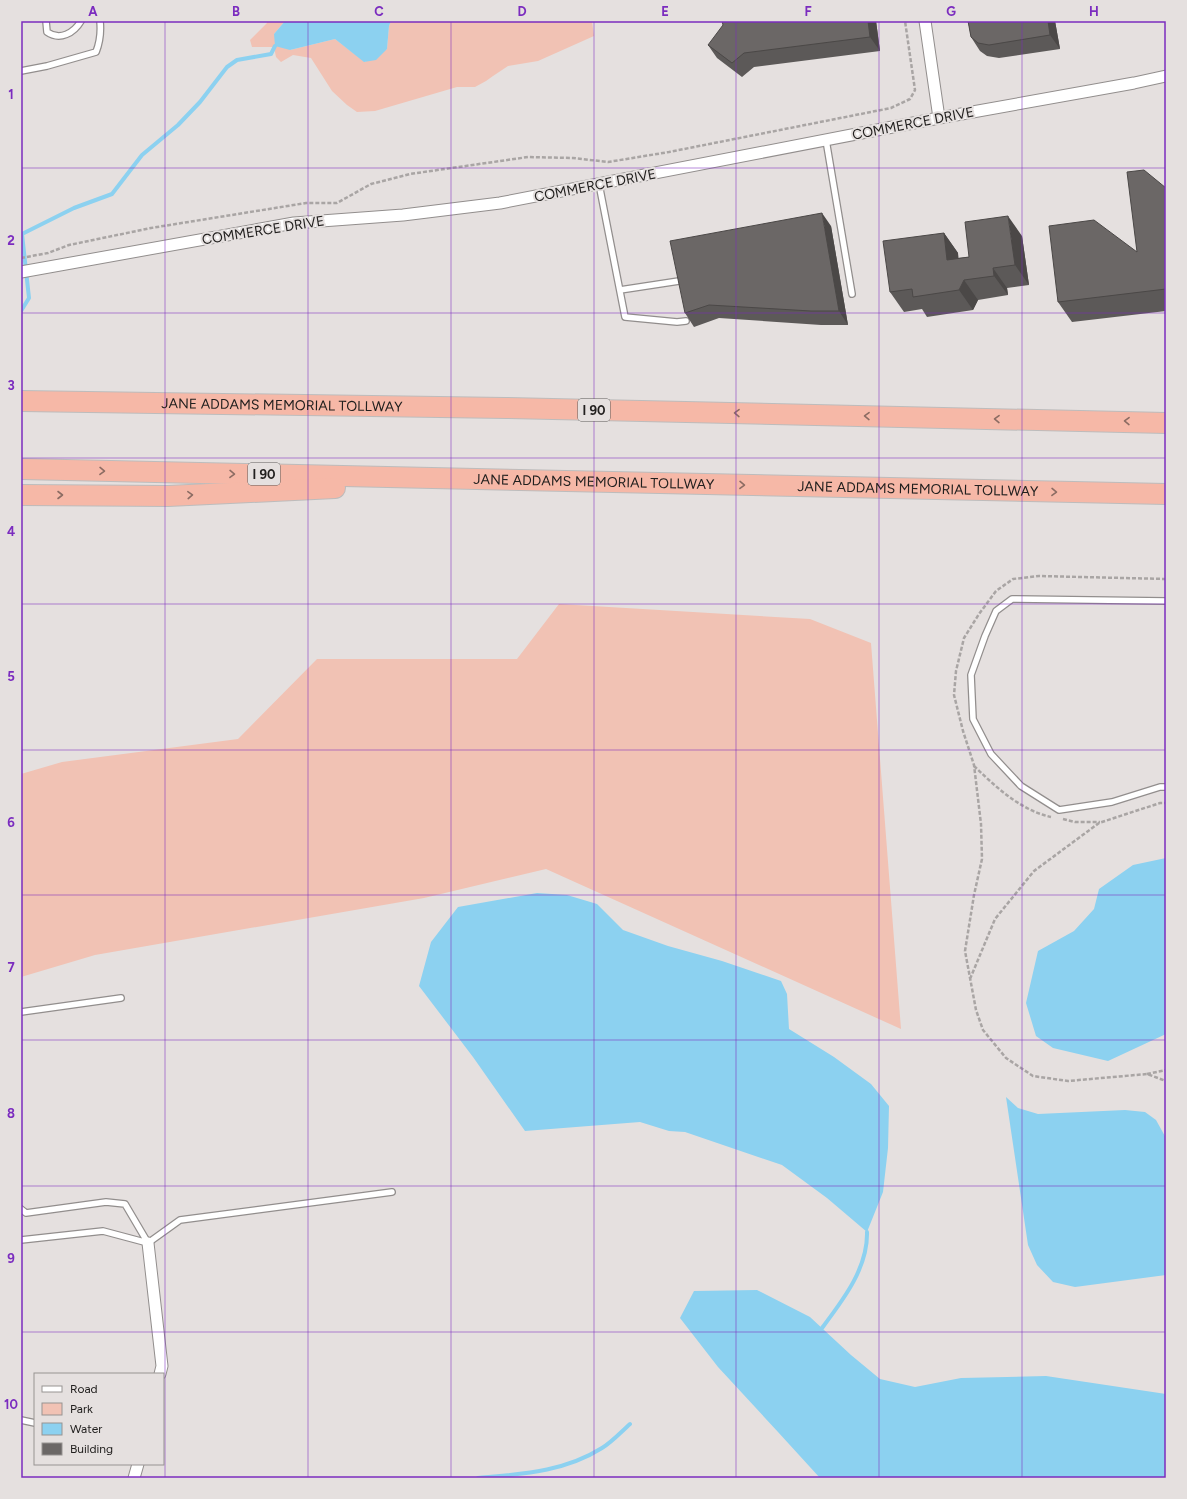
<svg xmlns="http://www.w3.org/2000/svg" width="1187" height="1499" font-family="Figtree,sans-serif">
  <rect width="100%" height="100%" fill="#e5e0df"/>
  <path fill="#f1c2b4" d="M267 21H285L274 34 290 50 335 39 365 62 387 49 389 26 391 21H592L594 36 538 61 508 66 493 76 486 81 475 87H457L375 111 357 112 347 105 332 91 311 58 293 55 281 62 276 57 274 47H252L250 40 267 23Z
    M559 604 810 619 871 643 901 1029 546 869 424 898 95 955 21 977V774L62 762 238 739 317 659H517Z"/>
  <path fill="#8cd1f0" d="M285 21H391L389 26 387 49 376 60 364 62 335 39 290 50 275 46 274 34Z
    M1166 858V1034L1108 1061 1053 1048 1036 1036 1026 1003 1038 951 1074 931 1094 909 1099 889 1133 865Z
    M537 893 567 895 597 904 623 930 668 946 722 961 781 981 787 994 789 1029 834 1057 871 1084 889 1106 888 1148 883 1192 867 1232 827 1198 782 1165 685 1132 669 1131 640 1122 525 1131 473 1057 419 986 431 942 458 907Z
    M1006 1097 1018 1108 1038 1114 1125 1110 1145 1112 1156 1120 1166 1138V1275L1075 1287 1053 1282 1037 1265 1028 1245Z
    M757 1290 810 1317 851 1355 880 1379 915 1387 961 1378 1046 1376 1166 1394V1478H820L778 1432 718 1367 680 1318 694 1291Z"/>
  <g fill="none" stroke-linecap="round" stroke-linejoin="round">
    <path stroke="#8cd1f0" stroke-width="4" d="M21 311 29 298 22 234 74 208 112 194 142 155 178 125 200 102 227 67 237 60 271 54 275 46
      M822 1328C843 1300 868 1268 867 1232
      M478 1478C521 1474 564 1472 602 1448 612 1442 621 1432 630 1424"/>
    <defs>
      <path id="lane" d="M46 21 47 32C60 41 74 33 81 21
        M21 71 47 66 96 52C100 42 101 31 100 21
        M826 140 852 294
        M599 184 625 317 677 322 686 321
        M620 290 679 281
        M1166 601 1012 599 996 611 985 636 971 675 973 719 991 754 1021 786 1059 810 1112 802 1160 787H1166
        M21 1012 121 998
        M21 1209 26 1213 106 1202 125 1204 148 1243
        M21 1240 103 1231 148 1243
        M148 1243 180 1220 392 1192
        M21 1420 35 1423"/>
      <path id="street" d="M925 21 939 118
        M21 272 294 223 403 215 500 203 939 118 1134 83 1166 76
        M148 1243 162 1366 160 1374
        M134 1478 138 1464"/>
      <g id="highway">
        <path id="s1" d="M21 401 506 408 1166 423"/>
        <path id="s2" d="M21 469 1166 494"/>
        <path d="M21 495 168 496 335 488"/>
      </g>
    </defs>
    <use href="#lane" stroke="#928e8d" stroke-width="8"/>
    <use href="#street" stroke="#928e8d" stroke-width="13"/>
    <use href="#highway" stroke="#bdbcbc" stroke-width="22"/>
    <path stroke="#a9a5a4" stroke-width="2.5" stroke-dasharray="4 2" stroke-linecap="butt" d="M21 258 48 253 69 245 151 228 306 203H337L371 184 410 174 528 157 573 158 608 162 669 152 891 108 910 99 915 90 905 21
      M1166 579 1039 576 1013 579 996 591 979 614 964 638 956 671 954 695 963 731 974 765 981 824 982 859 974 895 965 951 976 1010 983 1030 1006 1058 1033 1076 1068 1081 1147 1074 1166 1081
      M974 766C996 787 1020 810 1051 817
      M1063 819 1075 822H1100
      M970 979 995 919 1034 871 1099 823 1160 803H1166
      M1147 1074 1166 1070"/>
    <use href="#lane" stroke="#fff" stroke-width="5.5"/>
    <use href="#street" stroke="#fff" stroke-width="11"/>
    <use href="#highway" stroke="#f6b8a7" stroke-width="20"/>
  </g>
  <path fill="#5c5958" d="M876 21 880 51 754 67 742 77 717 58 708 45Z
    M968 21H1055L1060 49 999 58 987 56 980 51 971 37Z
    M1166 188V311L1072 322 1058 302 1137 252Z
    M831 226 848 325H821L719 318 694 327 685 313Z
    M944 233 958 253V258L969 257 1022 236 1029 285 1007 288 1008 295 978 300 973 310 927 317 922 309 904 312 890 292Z"/>
  <path fill="#4b4847" d="M868 21H876L880 51 870 37Z
    M1048 21H1055L1060 49 1050 35Z
    M822 213 831 226 848 325 839 311Z
    M1008 216 1022 236 1029 285 1015 265Z
    M944 233 958 253 961 280 947 260Z
    M993 268 1007 288 1008 295 994 276Z
    M964 280 978 300 973 310 959 290Z"/>
  <path fill="#6b6766" stroke="#4b4847" d="M722 21H868L870 37 744 53 732 63 708 45 723 25Z
    M968 21H1048L1050 35 989 45 978 43 971 37Z
    M1144 170 1166 188V289L1058 302 1049 226 1094 220 1137 252 1127 172Z
    M822 213 839 311H811L709 305 685 313 670 241Z
    M1008 216 1015 265 993 268 994 276 964 280 959 290 913 297 912 289 890 292 883 241 944 233 947 260 969 257 965 222Z"/>
  <defs><path id="oneway-chevron" d="M-2-3.5L2.5 0L-2 3.5" fill="none" stroke-width="1.6" stroke-linecap="round" stroke-linejoin="round"/></defs>
  <g stroke="#8c6c63">
    <use href="#oneway-chevron" transform="translate(737 413) rotate(-179)"/>
    <use href="#oneway-chevron" transform="translate(867 416) rotate(-179)"/>
    <use href="#oneway-chevron" transform="translate(997 419) rotate(-179)"/>
    <use href="#oneway-chevron" transform="translate(1127 421) rotate(-179)"/>
    <use href="#oneway-chevron" transform="translate(102 471) rotate(1)"/>
    <use href="#oneway-chevron" transform="translate(232 474) rotate(1)"/>
    <use href="#oneway-chevron" transform="translate(742 485) rotate(1)"/>
    <use href="#oneway-chevron" transform="translate(1054 492) rotate(1)"/>
    <use href="#oneway-chevron" transform="translate(60 495)"/>
    <use href="#oneway-chevron" transform="translate(190 495) rotate(-3)"/>
  </g>
  <path fill="none" stroke="#7b2cbf" stroke-width="1" stroke-opacity="0.55" d="M165 21V1478M308 21V1478M451 21V1478M594 21V1478M736 21V1478M879 21V1478M1022 21V1478M21 168H1166M21 313H1166M21 458H1166M21 604H1166M21 750H1166M21 895H1166M21 1040H1166M21 1186H1166M21 1332H1166"/>
  <g text-anchor="middle" stroke-width="4" stroke-linejoin="round" paint-order="stroke">
    <g fill="#e5e0df" stroke="#5c5a59" stroke-width="1">
      <rect x="578" y="399" width="32" height="22" rx="3"/>
      <rect x="248" y="463" width="32" height="22" rx="3"/>
    </g>
    <g font-size="13" font-weight="bold" fill="#22201f">
      <text x="594" y="415">I 90</text>
      <text x="264" y="479">I 90</text>
    </g>
    <g font-size="14" fill="#22201f" stroke="#e5e0df">
      <text transform="translate(913 123) rotate(-11)" y="5">COMMERCE DRIVE</text>
      <text transform="translate(595 185) rotate(-11)" y="5">COMMERCE DRIVE</text>
      <text transform="translate(263 230) rotate(-9)" y="5">COMMERCE DRIVE</text>
      <text dy="5" stroke="none"><textPath href="#s1" startOffset="261">JANE ADDAMS MEMORIAL TOLLWAY</textPath></text>
      <text dy="5" stroke="none"><textPath href="#s2" startOffset="573">JANE ADDAMS MEMORIAL TOLLWAY</textPath></text>
      <text dy="5" stroke="none"><textPath href="#s2" startOffset="897">JANE ADDAMS MEMORIAL TOLLWAY</textPath></text>
    </g>
  </g>
  <rect width="1187" height="1499" fill="none" stroke="#e5e0df" stroke-width="44"/>
  <rect x="34" y="1373" width="130" height="92" fill="#e5e0df" stroke="#979392"/>
  <rect x="42" y="1386" width="20" height="6" fill="#ffffff" stroke="#979392"/>
  <text x="70" y="1393" font-size="12" fill="#22201f">Road</text>
  <rect x="42" y="1403" width="20" height="12" fill="#f1c2b4" stroke="#979392"/>
  <text x="70" y="1413" font-size="12" fill="#22201f">Park</text>
  <rect x="42" y="1423" width="20" height="12" fill="#8cd1f0" stroke="#979392"/>
  <text x="70" y="1433" font-size="12" fill="#22201f">Water</text>
  <rect x="42" y="1443" width="20" height="12" fill="#6b6766" stroke="#979392"/>
  <text x="70" y="1453" font-size="12" fill="#22201f">Building</text>
  <rect x="22" y="22" width="1143" height="1455" fill="none" stroke="#7b2cbf" stroke-width="1.5"/>
  <g font-size="13" text-anchor="middle" font-weight="bold" fill="#7b2cbf">
    <text x="93" y="16">A</text>
    <text x="236" y="16">B</text>
    <text x="379" y="16">C</text>
    <text x="522" y="16">D</text>
    <text x="665" y="16">E</text>
    <text x="808" y="16">F</text>
    <text x="951" y="16">G</text>
    <text x="1094" y="16">H</text>
    <text x="11" y="99">1</text>
    <text x="11" y="245">2</text>
    <text x="11" y="390">3</text>
    <text x="11" y="536">4</text>
    <text x="11" y="681">5</text>
    <text x="11" y="827">6</text>
    <text x="11" y="972">7</text>
    <text x="11" y="1118">8</text>
    <text x="11" y="1263">9</text>
    <text x="11" y="1409">10</text>
  </g>
</svg>
